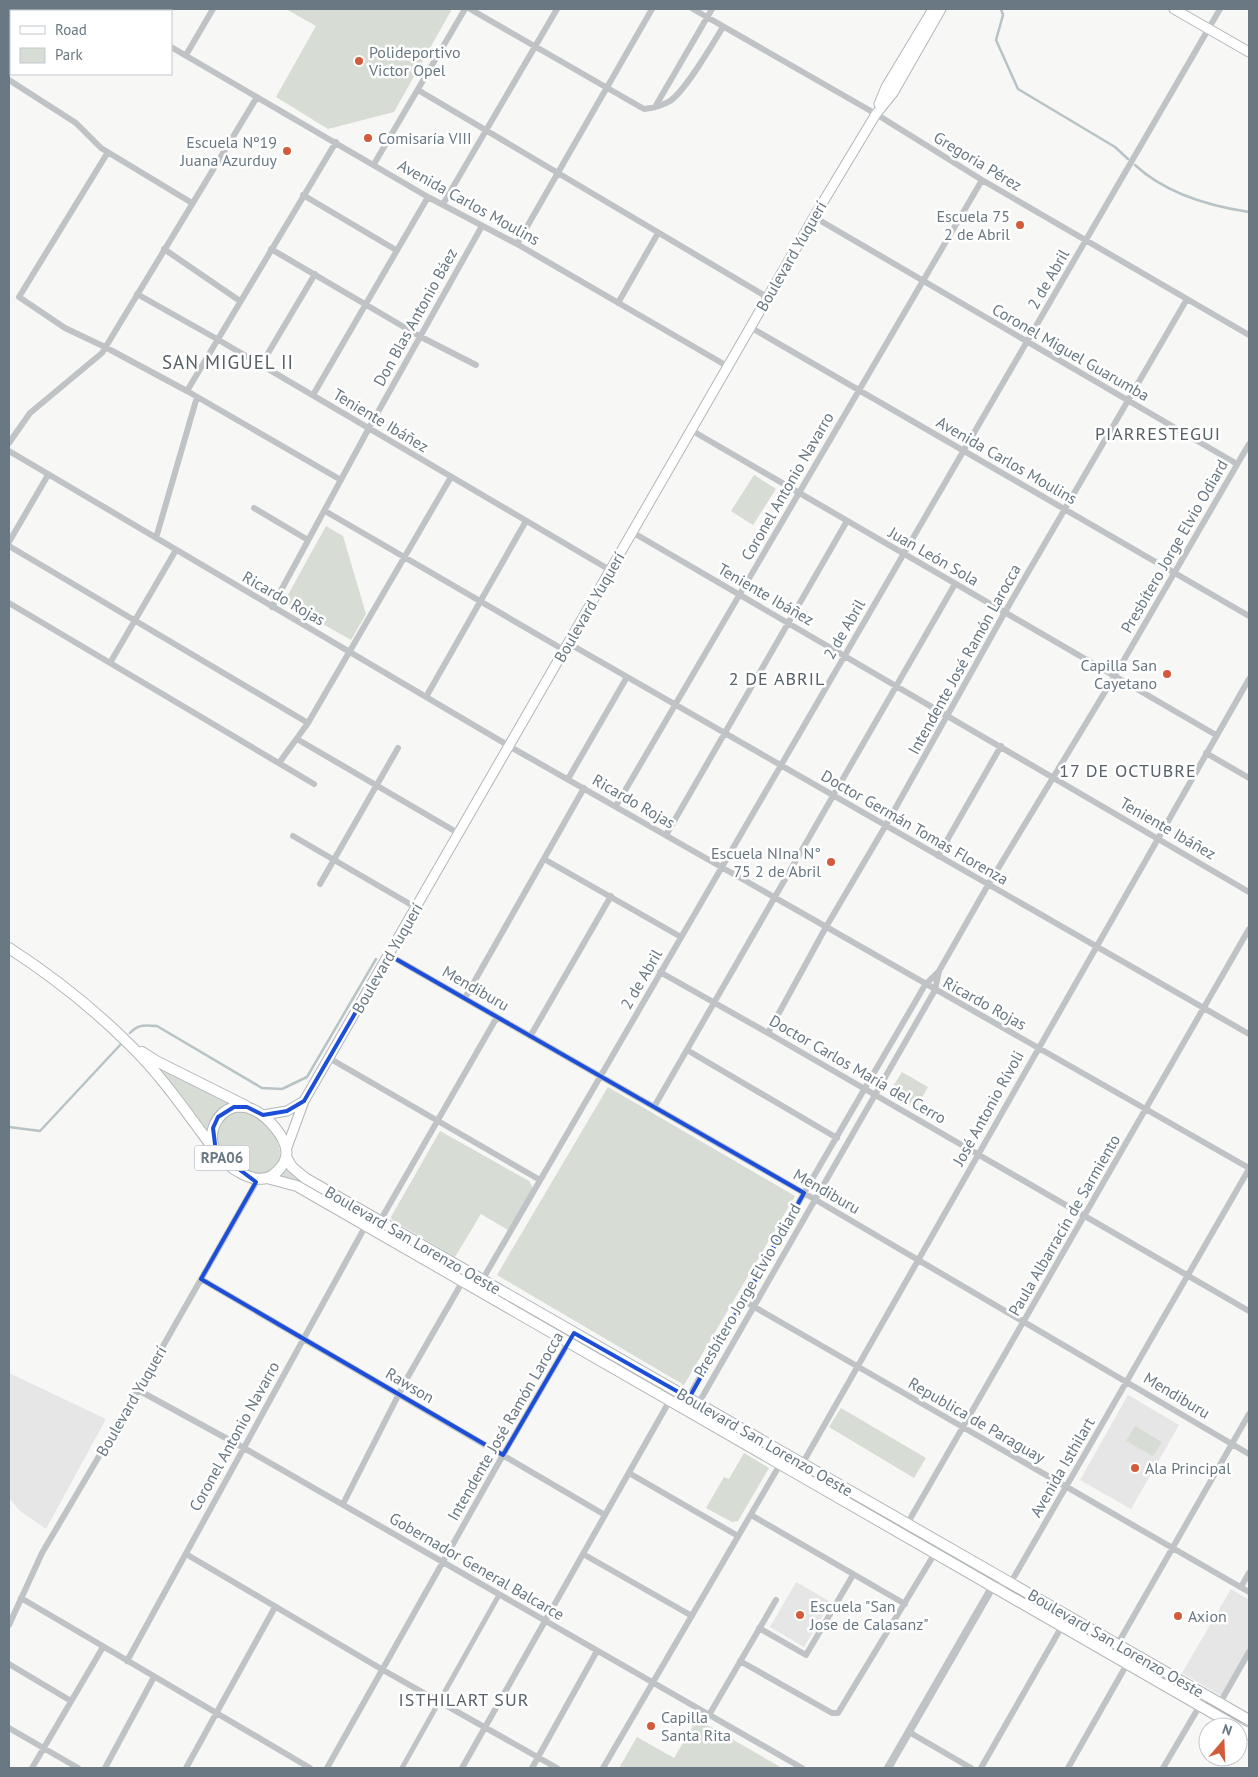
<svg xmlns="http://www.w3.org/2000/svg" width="1258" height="1777" font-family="'PT Sans',sans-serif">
  <rect width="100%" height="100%" fill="#f7f7f5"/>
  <path fill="#e5e6e5" d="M9 1373 106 1419 46 1529 20 1511 9 1498Z
    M1128 1395 1179 1425 1131 1509 1080 1480Z
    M796 1582 831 1602 804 1647 770 1627Z
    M1231 1589 1249 1600V1651L1223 1697 1182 1673Z"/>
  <path fill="#d7dcd4" d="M286 9H452L394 112 328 129 276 97 316 26Z
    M754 475 776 489 753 525 731 511Z
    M326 526 343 536 366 614 351 640 284 602Z
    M165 1069 230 1101V1104C217 1107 212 1120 208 1131L161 1073Z
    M902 1072 928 1087 916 1108 889 1093Z
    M608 1087 795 1196 684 1385 497 1275Z
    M246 1110C264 1120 298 1154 269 1171 265 1174 259 1175 254 1176 237 1167 209 1149 219 1125 221 1120 226 1116 229 1112Z
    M440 1131 529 1181 533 1188 508 1230 481 1214 455 1257 392 1220 391 1217Z
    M286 1165 291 1173 331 1200 288 1180 276 1178Z
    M841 1408 926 1458 914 1478 829 1427Z
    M1135 1426 1162 1442 1153 1456 1126 1441Z
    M744 1453 769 1468 738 1521 732 1522 706 1508 724 1477 729 1479Z
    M697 1719 782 1768H619L637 1737 674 1758Z"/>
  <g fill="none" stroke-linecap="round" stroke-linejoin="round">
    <path stroke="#b8c3c6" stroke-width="2.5" d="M1001 9 1003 15 996 40 1018 89 1115 147 1128 159
      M1135 165C1165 193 1209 206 1249 212
      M130 1033C138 1024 147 1025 157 1026L262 1088 282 1089 307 1077 376 959
      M9 1127 40 1131 121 1044"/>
    <defs>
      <path id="secondary" d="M1174 9 1249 52
        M879 104 886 87 933 9
        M263 1115 287 1111 304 1101
        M286 1150 304 1101 814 217 876 114 893 93 941 9"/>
      <path id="primary" d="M9 948C52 976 94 1009 130 1045 163 1077 189 1116 216 1152
        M142 1052 156 1061 246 1106
        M234 1107C239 1107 245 1106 249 1108 265 1113 290 1139 286 1157 285 1164 278 1171 273 1175 256 1187 227 1167 217 1153 205 1135 216 1113 234 1107Z
        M286 1157 292 1167 305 1178 1249 1720
        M267 1178 297 1186 1237 1727
        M1238 1728 1249 1734"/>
    </defs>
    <use href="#secondary" stroke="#b1b7ba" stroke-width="11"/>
    <use href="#primary" stroke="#b2b7ba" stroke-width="12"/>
    <path stroke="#bfc3c6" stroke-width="5" d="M402 1768 499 1595"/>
    <path stroke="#bfc3c6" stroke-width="6" d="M107 9 112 11
      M470 9 644 109C653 108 662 106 670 101 686 90 712 45 723 27
      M693 9 876 114 982 180 1249 335
      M37 11 38 9
      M171 47 428 197 517 244 727 366
      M186 55 213 9
      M9 58 11 54
      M9 80 76 123 101 148 192 203
      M418 90 767 297
      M655 107 712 9
      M108 152 19 297 65 328 105 347 187 391 341 480
      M374 164 465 9
      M303 195 396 250
      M443 204 557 9
      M814 217 1237 464
      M517 244 652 9
      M164 249 240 301
      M271 249 421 337 476 365
      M137 294 217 339 610 570
      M618 303 658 233
      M750 327 1249 616
      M261 365 315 274
      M187 391 336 142
      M313 395 428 197
      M691 430 1216 735
      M9 443 30 413 102 353 257 97
      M9 451 509 746 1249 1168
      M254 508 308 540
      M325 511 564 650
      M632 532 1249 892
      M156 538 197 397
      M9 542 48 475
      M9 546 308 723
      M9 603 314 784
      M272 607 369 428 482 226
      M568 643 1249 1034
      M110 663 176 550
      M426 697 526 521
      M297 739 458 833
      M1206 753 1249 778
      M279 763 308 723 451 477
      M568 779 627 677
      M616 806 982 180
      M666 835 847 521
      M293 836 415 907
      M938 856 1001 746
      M544 859 681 937
      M320 884 398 748
      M389 955 804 1193 1249 1454
      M660 972 768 1033 1249 1311
      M465 998 584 788
      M768 1033 826 927 886 825 1005 612 1187 299
      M531 1035 611 896
      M687 1050 837 1138
      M329 1058 540 1180
      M654 1107 955 584
      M380 1221 497 1017
      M201 1279 605 1515
      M477 1289 1220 9
      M744 1301 1249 1592
      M138 1390 244 1448 802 1768
      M683 1407 804 1193 925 985 939 971
      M693 1413 935 990 939 971 988 885 1114 677 1249 444
      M801 1466 1249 679
      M629 1473 738 1536
      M343 1504 406 1380 464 1279
      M751 1515 905 1604
      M906 1526 1249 929
      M186 1554 383 1670 557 1768
      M583 1554 692 1616
      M1009 1582 1014 1577 1249 1169
      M1241 1587 1249 1573
      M21 1598 310 1768
      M9 1625 42 1553 138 1390 258 1179
      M759 1628 806 1655 853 1575
      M1116 1647 1249 1414
      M127 1661 366 1225
      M740 1661 832 1713H838L935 1553
      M9 1664 71 1701
      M1220 1703 1249 1652
      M709 1715 776 1600
      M9 1728 78 1768
      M909 1732 971 1768
      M32 1768 103 1647
      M105 1768 154 1677
      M186 1768 275 1607
      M327 1768 503 1455 574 1333
      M462 1768 670 1400
      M532 1768 597 1651
      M603 1768 782 1461
      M981 1768 1062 1626
      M1068 1768 1127 1664
      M1163 1768 1206 1695"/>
    <path stroke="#bfc3c6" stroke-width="8" d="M888 1768 990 1591 1009 1582"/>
    <use href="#secondary" stroke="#fff" stroke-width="9"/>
    <use href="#primary" stroke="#fff" stroke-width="10"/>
  </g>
  <path fill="none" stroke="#1d4ed8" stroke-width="4" stroke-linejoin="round" d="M389 955 804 1193 689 1398 574 1333 503 1455 201 1279 256 1182 216 1152 213 1128 218 1117 234 1107H247L263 1115 287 1111 304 1101Z"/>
  <g fill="#d15c3b" stroke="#fff" stroke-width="2">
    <circle cx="359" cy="61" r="5"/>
    <circle cx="368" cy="138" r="5"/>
    <circle cx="287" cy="151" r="5"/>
    <circle cx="1020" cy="225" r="5"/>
    <circle cx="1167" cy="674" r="5"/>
    <circle cx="831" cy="862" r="5"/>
    <circle cx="1135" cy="1468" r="5"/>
    <circle cx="800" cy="1615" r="5"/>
    <circle cx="1178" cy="1616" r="5"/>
    <circle cx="651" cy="1726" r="5"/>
  </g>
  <g text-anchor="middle" stroke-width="5" stroke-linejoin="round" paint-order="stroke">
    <rect fill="#fff" stroke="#96a0a8" stroke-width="1" x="194.5" y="1145.5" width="55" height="25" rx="4"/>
    <g font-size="15" font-weight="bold" fill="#697882">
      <text x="222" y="1163">RPA06</text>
    </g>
    <g font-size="16" fill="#697882" stroke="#fff" text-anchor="start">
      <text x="369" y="58">Polideportivo<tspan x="369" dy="18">Victor Opel</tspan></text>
      <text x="378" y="144">Comisaría VIII</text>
      <text x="277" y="148" text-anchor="end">Escuela Nº19<tspan x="277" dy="18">Juana Azurduy</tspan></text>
      <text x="1010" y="222" text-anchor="end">Escuela 75<tspan x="1010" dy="18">2 de Abril</tspan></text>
      <text x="1157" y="671" text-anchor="end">Capilla San<tspan x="1157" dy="18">Cayetano</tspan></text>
      <text x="821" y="859" text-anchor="end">Escuela NIna N°<tspan x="821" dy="18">75 2 de Abril</tspan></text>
      <text x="1145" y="1474">Ala Principal</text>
      <text x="810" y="1612">Escuela "San<tspan x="810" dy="18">Jose de Calasanz"</tspan></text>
      <text x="1188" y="1622">Axion</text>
      <text x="661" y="1723">Capilla<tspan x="661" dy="18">Santa Rita</tspan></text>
    </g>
    <g font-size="16" fill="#697882" stroke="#fff">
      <text transform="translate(978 161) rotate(31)" y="6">Gregoria Pérez</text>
      <text transform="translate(469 202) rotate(29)" y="6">Avenida Carlos Moulins</text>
      <text transform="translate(791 256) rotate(-60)" y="6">Boulevard Yuquerí</text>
      <text transform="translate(1048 279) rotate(-60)" y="6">2 de Abril</text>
      <text transform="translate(415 317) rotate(-61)" y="6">Don Blas Antonio Báez</text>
      <text transform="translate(1071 352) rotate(30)" y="6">Coronel Miguel Guarumba</text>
      <text transform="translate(381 420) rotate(31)" y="6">Teniente Ibáñez</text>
      <text transform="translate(1007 460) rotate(30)" y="6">Avenida Carlos Moulins</text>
      <text transform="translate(787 486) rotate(-60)" y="6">Coronel Antonio Navarro</text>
      <text transform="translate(1174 546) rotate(-60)" y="6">Presbítero Jorge Elvio Odiard</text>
      <text transform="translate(934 556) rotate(30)" y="6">Juan León Sola</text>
      <text transform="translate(766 594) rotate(30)" y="6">Teniente Ibáñez</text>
      <text transform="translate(284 598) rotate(30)" y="6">Ricardo Rojas</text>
      <text transform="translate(589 607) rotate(-60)" y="6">Boulevard Yuquerí</text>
      <text transform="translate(844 629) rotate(-60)" y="6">2 de Abril</text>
      <text transform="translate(964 659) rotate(-61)" y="6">Intendente José Ramón Larocca</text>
      <text transform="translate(634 801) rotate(30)" y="6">Ricardo Rojas</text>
      <text transform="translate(915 827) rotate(30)" y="6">Doctor Germán Tomas Florenza</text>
      <text transform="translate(1168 828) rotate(30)" y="6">Teniente Ibáñez</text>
      <text transform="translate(387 958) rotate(-60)" y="6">Boulevard Yuquerí</text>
      <text transform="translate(641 979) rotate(-60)" y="6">2 de Abril</text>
      <text transform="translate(476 988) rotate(30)" y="6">Mendiburu</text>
      <text transform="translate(985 1003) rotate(29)" y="6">Ricardo Rojas</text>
      <text transform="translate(858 1069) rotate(30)" y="6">Doctor Carlos María del Cerro</text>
      <text transform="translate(988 1108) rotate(-61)" y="6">José Antonio Rívoli</text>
      <text transform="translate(827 1191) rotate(30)" y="6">Mendiburu</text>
      <text transform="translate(1064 1225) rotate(-60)" y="6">Paula Albarracín de Sarmiento</text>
      <text transform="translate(413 1240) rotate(30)" y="6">Boulevard San Lorenzo Oeste</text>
      <text transform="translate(747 1290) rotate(-60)" y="6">Presbítero Jorge Elvio Odiard</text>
      <text transform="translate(410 1385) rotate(31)" y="6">Rawson</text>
      <text transform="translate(1177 1395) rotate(31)" y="6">Mendiburu</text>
      <text transform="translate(131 1401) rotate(-60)" y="6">Boulevard Yuquerí</text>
      <text transform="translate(977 1420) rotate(30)" y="6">Republica de Paraguay</text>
      <text transform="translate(505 1426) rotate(-60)" y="6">Intendente José Ramón Larocca</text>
      <text transform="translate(234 1436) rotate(-61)" y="6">Coronel Antonio Navarro</text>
      <text transform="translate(765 1442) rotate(30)" y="6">Boulevard San Lorenzo Oeste</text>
      <text transform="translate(1062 1467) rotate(-60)" y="6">Avenida Isthilart</text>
      <text transform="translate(477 1566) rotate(30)" y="6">Gobernador General Balcarce</text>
      <text transform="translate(1116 1643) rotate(30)" y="6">Boulevard San Lorenzo Oeste</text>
    </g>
    <g font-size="18" letter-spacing="1" fill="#576168" stroke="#fff">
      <text x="1158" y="440">PIARRESTEGUI</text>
      <text x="777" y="685">2 DE ABRIL</text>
      <text x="1128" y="777">17 DE OCTUBRE</text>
      <text x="464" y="1706">ISTHILART SUR</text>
    </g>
    <g font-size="19" letter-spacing="1" fill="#576168" stroke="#fff">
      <text x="228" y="369">SAN MIGUEL II</text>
    </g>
  </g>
  <rect width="1258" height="1777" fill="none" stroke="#697882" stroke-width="20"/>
  <rect x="10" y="10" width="162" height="65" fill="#ffffff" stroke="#c3c9cd"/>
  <rect x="20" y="26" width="25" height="8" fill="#ffffff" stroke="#c3c9cd"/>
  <text x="55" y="35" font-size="15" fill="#697882">Road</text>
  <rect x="20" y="48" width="25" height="15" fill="#d7dcd4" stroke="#c3c9cd"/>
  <text x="55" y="60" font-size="15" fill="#697882">Park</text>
  <g transform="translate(1223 1742) rotate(19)"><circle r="24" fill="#ffffff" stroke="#c3c9cd"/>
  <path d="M0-4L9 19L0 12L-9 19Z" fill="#d15c3b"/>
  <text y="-8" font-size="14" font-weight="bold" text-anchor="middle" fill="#697882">N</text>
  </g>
</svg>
